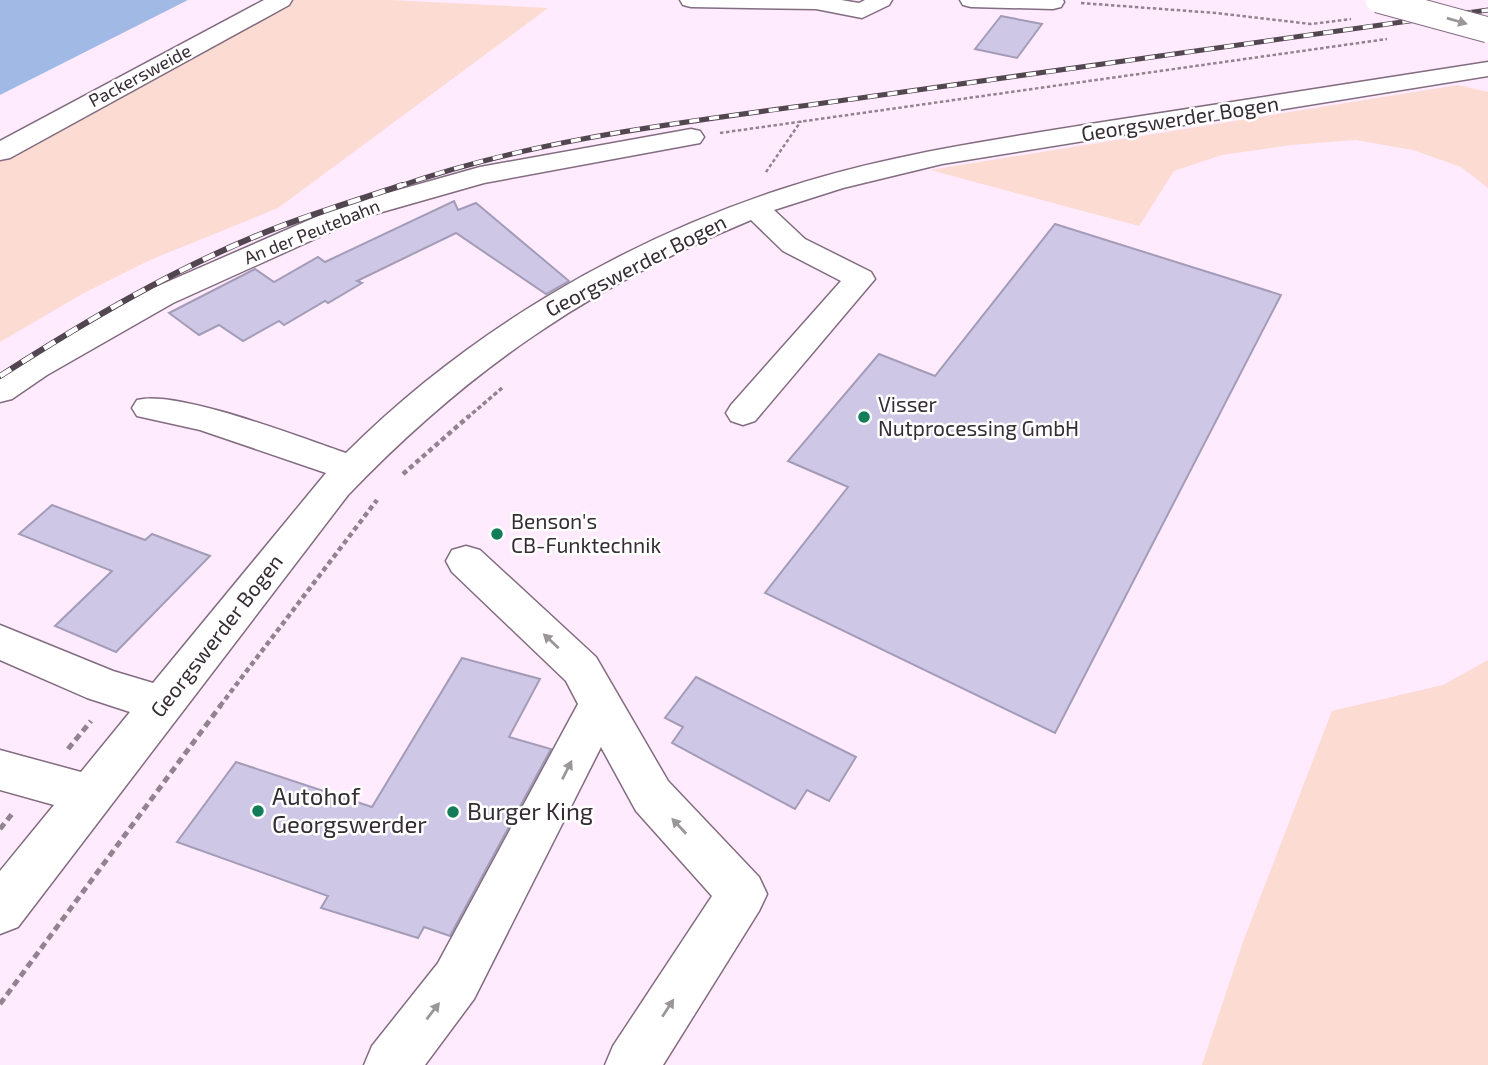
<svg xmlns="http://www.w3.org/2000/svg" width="1488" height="1065" font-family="'Exo 2',sans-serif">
  <rect width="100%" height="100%" fill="#ffebfd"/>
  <path fill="#fbdbd2" d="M294 0H390L548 8 278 208 150 260 82 294 0 342V159Z
    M1458 85 1488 92V188L1461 167 1413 150 1356 140 1290 145 1222 155 1174 171 1139 226 930 170Z
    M1488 660V1065H1202L1243 942 1332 711 1443 685Z"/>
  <path fill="#a1bae5" d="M0 0H188L0 95Z"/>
  <path fill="#cec7e5" stroke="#a39cb8" stroke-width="2" d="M1001 16 1042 24 1017 58 975 49Z
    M454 201 458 210 476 203 569 281 546 294 456 233 357 281 362 283 328 303 325 301 284 325 279 321 243 341 219 325 199 335 169 313 255 269 274 282 318 257 325 262Z
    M1055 224 1281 295 1055 733 765 593 848 487 788 461 879 354 935 376Z
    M52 505 145 540 152 534 210 556 116 652 55 626 112 571 19 534Z
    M462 658 540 679 509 737 551 749 450 936 424 927 418 938 321 908 328 896 177 842 236 762 372 807Z
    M696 677 856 757 829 801 807 790 795 809 672 743 683 727 665 718Z"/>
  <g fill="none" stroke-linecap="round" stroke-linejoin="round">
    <defs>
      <path id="minor" d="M264 0H292L289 5 10 158 0 160V141Z
        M680 0H841L859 3 865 0H892L889 5 862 18 816 9 691 7 683 5Z
        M960 0H1063L1064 2 1061 7 1053 9 971 7 963 5Z
        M1488 62V76L942 164 843 188 774 210 805 239 871 272 875 279 755 421 743 425 731 421 726 413 731 405 841 281 783 251 751 220C590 286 468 370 348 495L18 927 0 934V871L54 805 0 790V750L81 772 130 712 87 698 0 660V625L113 671 153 683 326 473 200 430 137 416 132 408 137 400C176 389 302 438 346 453 465 334 617 244 776 191 882 155 993 140 1103 122 1231 102 1360 82 1488 62Z
        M691 129 700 131 704 137 700 143 484 183 361 218 173 303 47 375 12 399 0 402V375L151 289 341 206 480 167Z
        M466 546 480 550 596 657 668 781 759 877 767 894 759 911 663 1065H605L613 1046 712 896 636 811 601 747 474 999 425 1065H364L372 1046 438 963 578 704 566 681 452 572 446 561 452 550Z"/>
    </defs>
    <use href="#minor" stroke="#826c80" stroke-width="3"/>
    <path stroke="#918390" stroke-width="2.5" stroke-dasharray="3.5 2.5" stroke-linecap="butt" d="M1081 3 1216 13 1311 24 1351 19
      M720 133 1387 39
      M766 172 801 121"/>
    <path stroke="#918390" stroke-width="3.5" stroke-dasharray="4.5 2.5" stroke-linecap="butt" d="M467 418 502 388"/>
    <path stroke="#918390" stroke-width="4.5" stroke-dasharray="5 3.5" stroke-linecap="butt" d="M403 474 469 416
      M220 706 377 500"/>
    <path stroke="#918390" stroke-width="5" stroke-dasharray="7 4.5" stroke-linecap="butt" d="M68 749 91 721
      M0 829 12 814
      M0 1004 221 705"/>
    <use href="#minor" fill="#fff" fill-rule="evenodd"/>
    <defs>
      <path id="rail-far1" d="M397 187C545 135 706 120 860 98 1070 69 1279 39 1488 10"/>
      <path id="rail" d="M0 376C86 321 175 268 271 230 314 213 358 200 402 185"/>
    </defs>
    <use href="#rail-far1" stroke="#524751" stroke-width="5"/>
    <use href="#rail" stroke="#524751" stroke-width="6"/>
    <use href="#rail-far1" stroke="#fff" stroke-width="3.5" stroke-dasharray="10" stroke-linecap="butt"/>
    <use href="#rail" stroke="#fff" stroke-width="4.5" stroke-dasharray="13" stroke-linecap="butt"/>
    <defs>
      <path id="highway-bridge" d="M1378 0 1488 30"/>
    </defs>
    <use href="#highway-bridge" stroke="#826c80" stroke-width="27" stroke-linecap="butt"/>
    <use href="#highway-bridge" stroke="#fff" stroke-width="25"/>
  </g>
  <defs><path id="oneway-solid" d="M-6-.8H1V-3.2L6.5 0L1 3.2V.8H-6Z" transform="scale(1.75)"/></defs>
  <g fill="#9a969a">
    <use href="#oneway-solid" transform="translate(1457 21) rotate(16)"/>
    <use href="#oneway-solid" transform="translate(551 641) rotate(-137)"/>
    <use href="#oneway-solid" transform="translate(567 770) rotate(-63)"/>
    <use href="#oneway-solid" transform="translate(679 826) rotate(-133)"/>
    <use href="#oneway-solid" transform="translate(668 1008) rotate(-57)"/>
    <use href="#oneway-solid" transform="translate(433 1011) rotate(-52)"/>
  </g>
  <g fill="#127d58" stroke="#fff" stroke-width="2.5">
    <circle cx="864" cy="417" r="7"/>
    <circle cx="497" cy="534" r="7"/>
    <circle cx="258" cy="811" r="7"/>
    <circle cx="453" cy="812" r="7"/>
  </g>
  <g text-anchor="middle" stroke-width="5" stroke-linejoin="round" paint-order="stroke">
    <g font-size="18" fill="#352c34" stroke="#fff">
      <text transform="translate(140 76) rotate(-28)" y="6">Packersweide</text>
      <text transform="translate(312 232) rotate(-22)" y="6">An der Peutebahn</text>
    </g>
    <g font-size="21" fill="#352c34" stroke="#fff">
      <text transform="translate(1180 119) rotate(-9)" y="7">Georgswerder Bogen</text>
      <text transform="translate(636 266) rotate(-27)" y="7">Georgswerder Bogen</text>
      <text transform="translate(217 636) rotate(-52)" y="7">Georgswerder Bogen</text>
    </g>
    <g font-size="21" fill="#352c34" stroke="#fff" text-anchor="start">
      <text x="878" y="412">Visser<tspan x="878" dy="24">Nutprocessing GmbH</tspan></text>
      <text x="511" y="529">Benson's<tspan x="511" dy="24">CB-Funktechnik</tspan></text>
    </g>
    <g font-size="24" fill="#352c34" stroke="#fff" text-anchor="start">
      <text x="272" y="805">Autohof<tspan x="272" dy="28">Georgswerder</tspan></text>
      <text x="467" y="820">Burger King</text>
    </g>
  </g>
</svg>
